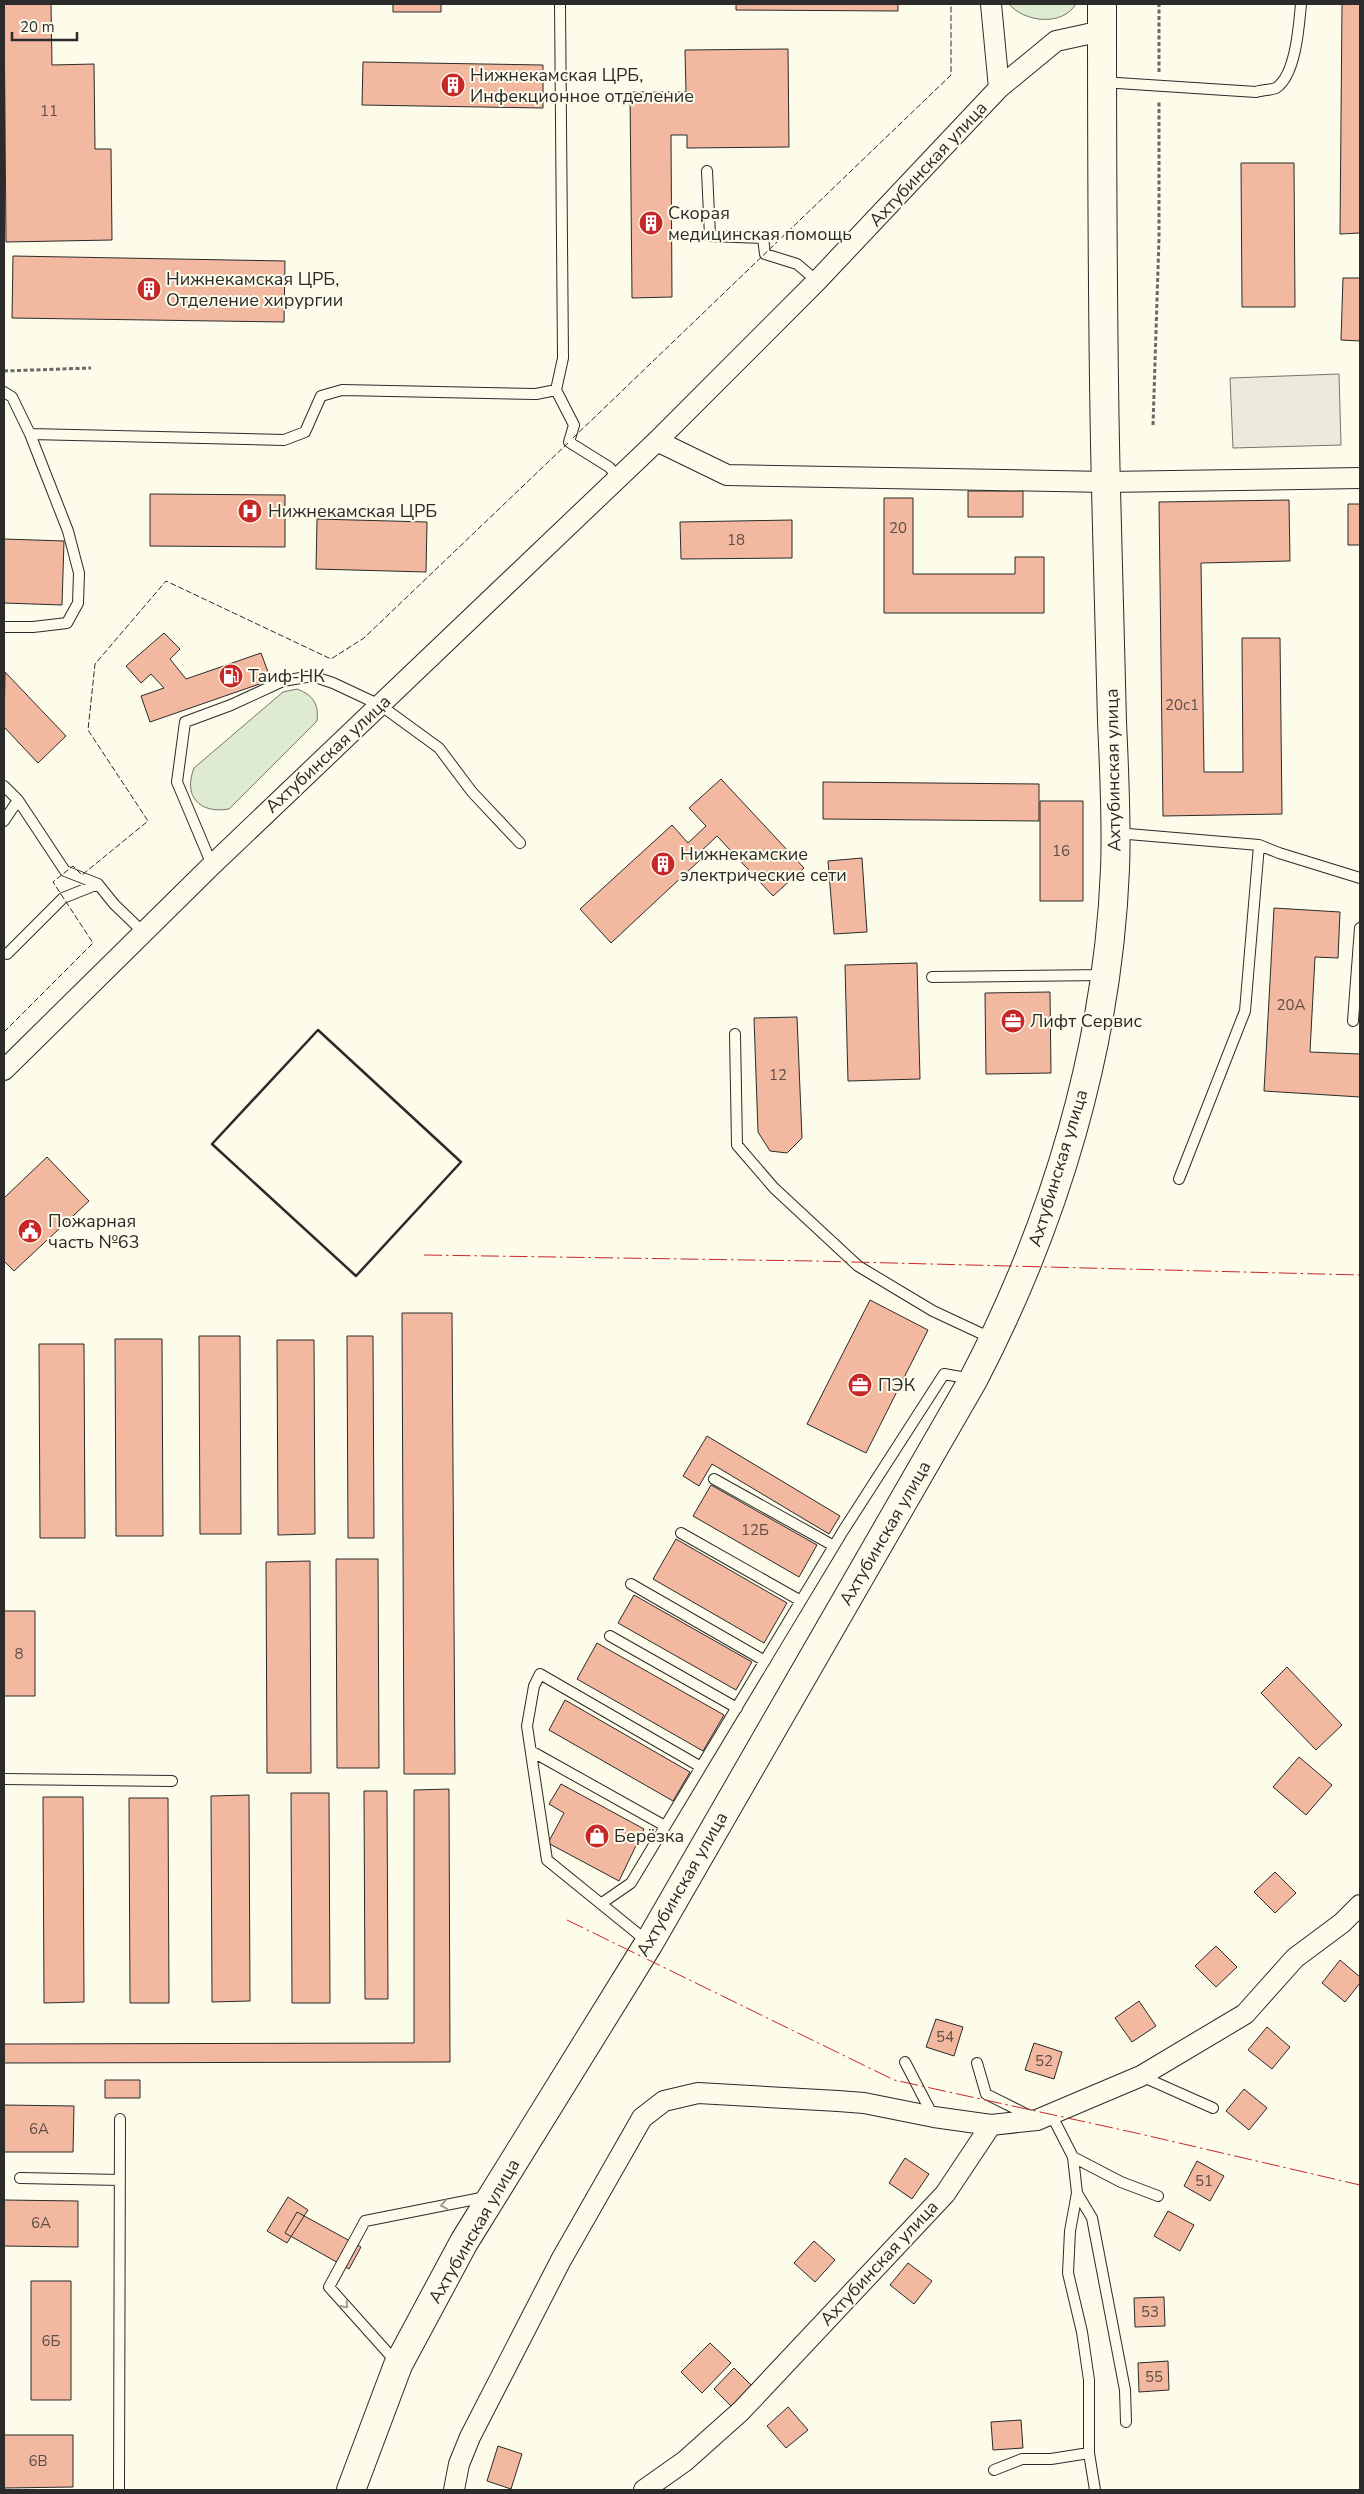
<svg xmlns="http://www.w3.org/2000/svg" width="1364" height="2494" font-family="'Nunito Sans',sans-serif">
  <rect width="100%" height="100%" fill="#fdfbea"/>
  <path fill="#deebd1" stroke="#74746e" d="M1009 4H1076C1062 27 1024 22 1009 4Z
    M297 689C313 695 319 704 317 721L229 809C199 814 183 796 194 768L283 692Z"/>
  <path fill="#eceadb" stroke="#74746e" d="M1339 374 1341 445 1233 448 1230 378Z"/>
  <path fill="#f2b8a0" stroke="#2b2b2b" d="M4 4H51L52 65 94 64 95 149H111L112 240 6 242Z
    M393 4H441V12H393Z
    M736 4H898V11L736 10Z
    M1342 4H1360V233L1340 234Z
    M788 49 789 147 687 148V135H671L672 297 632 298 630 92H686L685 50Z
    M363 62 543 65V108L362 105Z
    M1241 163H1294L1295 307H1242Z
    M13 256 285 261 284 322 12 318Z
    M1343 278H1360V341L1341 340Z
    M968 491H1023V517H968Z
    M150 494 285 495V547L150 546Z
    M884 498H913V574H1015V557H1044V613H884Z
    M1289 500 1290 561 1201 563 1204 772H1243L1242 638H1280L1282 814 1163 816 1159 502Z
    M1348 504H1360V545H1348Z
    M317 519 427 522 426 572 316 569Z
    M792 520V558L681 559 680 522Z
    M4 539 64 541 62 605 4 603Z
    M164 633 180 649 170 659 186 679 261 653 271 680 150 722 141 696 164 688 151 674 141 683 126 666Z
    M5 672 66 736 38 763 4 727Z
    M721 779 804 868 773 896 717 836 697 855 701 859 611 943 580 909 672 825 688 843 706 826 689 808Z
    M823 782 1039 784V821L823 819Z
    M1040 801H1083V901H1040Z
    M862 858 867 932 834 934 828 861Z
    M1274 908 1340 912 1338 958 1315 957 1310 1052 1360 1054V1097L1264 1091Z
    M917 963 920 1079 848 1081 845 965Z
    M1050 992 1051 1073 986 1074 985 993Z
    M797 1017 802 1138 787 1153 770 1151 758 1132 754 1018Z
    M47 1157 89 1201 14 1271 4 1261V1198Z
    M870 1300 928 1330 866 1453 807 1424Z
    M402 1313H452L455 1774H404Z
    M199 1336H240L241 1534H200Z
    M347 1336H373L374 1538H348Z
    M115 1339H162L163 1536H116Z
    M277 1340H314L315 1534 278 1535Z
    M39 1344H84L85 1538H40Z
    M707 1436 840 1516 829 1534 712 1464 699 1486 683 1476Z
    M711 1485 817 1545 799 1577 693 1516Z
    M676 1539 787 1603 764 1643 653 1579Z
    M336 1559H378L379 1768H337Z
    M310 1561 311 1773H267L266 1562Z
    M634 1595 752 1662 736 1690 618 1623Z
    M4 1611H35V1696H4Z
    M597 1643 724 1715 703 1751 577 1679Z
    M1287 1667 1342 1725 1316 1750 1261 1693Z
    M565 1700 690 1772 673 1801 549 1730Z
    M1299 1757 1332 1785 1306 1815 1273 1787Z
    M561 1784 644 1829 619 1881 548 1843 564 1813 549 1804Z
    M449 1789 450 2062 4 2063V2044L414 2043V1790Z
    M364 1791H387L388 1999H365Z
    M291 1793H329L330 2003H292Z
    M249 1795 250 2001 212 2002 211 1796Z
    M43 1797H83L84 2002 44 2003Z
    M129 1798H168L169 2003H130Z
    M1275 1872 1296 1893 1275 1913 1254 1892Z
    M1216 1946 1237 1967 1216 1987 1195 1966Z
    M1340 1960 1360 1977V1983L1345 2002 1322 1983Z
    M1139 2001 1156 2026 1132 2042 1115 2018Z
    M936 2019 963 2027 954 2056 926 2047Z
    M1267 2027 1290 2047 1272 2069 1248 2050Z
    M1034 2043 1062 2052 1054 2079 1025 2070Z
    M105 2080H140V2098H105Z
    M1244 2089 1267 2108 1249 2130 1226 2111Z
    M4 2105 74 2106 73 2152H4V2156Z
    M905 2158 929 2174 912 2199 889 2183Z
    M1197 2161 1224 2176 1210 2201 1184 2186Z
    M288 2197 308 2210 287 2243 267 2231Z
    M4 2200 78 2201V2247L4 2246Z
    M1168 2211 1194 2225 1180 2251 1154 2236Z
    M297 2212 361 2247 349 2269 285 2233Z
    M814 2241 835 2260 815 2282 794 2263Z
    M908 2263 932 2281 914 2304 890 2285Z
    M31 2281H71V2400H31Z
    M1164 2297 1165 2326 1135 2327 1134 2298Z
    M710 2343 731 2363 702 2393 681 2372Z
    M1168 2361 1169 2390 1139 2392 1138 2363Z
    M734 2368 755 2389 735 2410 714 2389Z
    M788 2407 808 2430 786 2448 767 2426Z
    M1021 2420 1023 2448 993 2450 991 2422Z
    M4 2435H73V2487L4 2488Z
    M498 2446 522 2454 511 2489 487 2481Z"/>
  <g fill="none" stroke-linecap="round" stroke-linejoin="round">
    <defs>
      <path id="lane" d="M1102 82 1256 92C1262 90 1271 90 1276 88 1296 75 1299 25 1301 4
        M707 171 710 236 763 238 765 254 797 264 817 281
        M556 390 574 425 569 442 609 467 619 478
        M4 392 12 397 30 434 68 531 79 573 78 603 67 623 33 627H4
        M30 434 284 440 305 432 321 396 342 390 536 394 556 390 563 358 560 4
        M4 786 18 800 65 871 98 884 114 904 144 933
        M4 821 18 800
        M1116 833 1259 845 1279 853 1360 878
        M212 865 177 782 185 722 231 705 283 681 312 676 333 683 380 705 439 748 472 792 520 843
        M7 954 63 898 98 884
        M932 977 1104 975
        M1353 1021 1360 928
        M735 1034 737 1145 774 1188 858 1266 933 1311 993 1339
        M1179 1179 1245 1011 1259 845
        M714 1479 834 1546
        M681 1533 801 1601
        M631 1584 765 1661
        M610 1636 737 1708
        M531 1751 665 1826
        M4 1779 172 1781
        M602 1903 631 1883 843 1531 944 1374 972 1379
        M648 1942 547 1860 527 1726 534 1686 540 1674 701 1767
        M905 2062 933 2116
        M977 2063 986 2094 1032 2117
        M1141 2076 1213 2108
        M1051 2114 1073 2157 1077 2193 1070 2231 1068 2273 1082 2332 1089 2380V2453L1095 2490
        M1073 2157 1121 2182 1158 2196
        M20 2178 120 2180
        M1077 2193 1092 2218 1125 2390 1126 2422
        M397 2363 329 2287 365 2221 486 2197
        M994 2470 1022 2459H1051L1089 2453
        M119 2490 120 2119"/>
      <path id="street" d="M991 4 999 88
        M657 441 727 475 1106 482 1360 478
        M4 1070 212 865 657 441 817 281 999 88 1056 41 1102 31
        M454 2490 459 2464 470 2437 561 2260 642 2118 664 2101 698 2093 838 2101 864 2103 934 2117 991 2125
        M644 2490 685 2461 741 2411 945 2194 991 2125 1037 2120 1141 2076 1245 2014 1295 1958 1342 1923 1360 1905"/>
      <path id="secondary" d="M351 2490 398 2365 464 2242 649 1943 973 1380C1055 1223 1108 1046 1115 869 1117 820 1114 770 1112 721 1110 644 1108 566 1106 489 1102 327 1102 165 1102 4"/>
    </defs>
    <use href="#lane" stroke="#2b2b2b" stroke-width="12"/>
    <use href="#street" stroke="#2b2b2b" stroke-width="22"/>
    <use href="#secondary" stroke="#2b2b2b" stroke-width="30"/>
    <path stroke="#6a6964" stroke-width="3" stroke-dasharray="4 2.5" stroke-linecap="butt" d="M1159 72V4
      M4 371 91 368
      M1153 425 1159 238V100"/>
    <use href="#lane" stroke="#fdfbea" stroke-width="10"/>
    <use href="#street" stroke="#fdfbea" stroke-width="20"/>
    <use href="#secondary" stroke="#fdfbea" stroke-width="28"/>
    <path stroke="#2b2b2b" stroke-width="1" stroke-dasharray="6 2.5" stroke-linecap="butt" d="M573 438 951 75V4
      M4 1032 93 943 53 882 73 866 82 875 148 821 88 730 95 664 166 581 331 659 364 638 568 443"/>
    <path stroke="#2b2b2b" stroke-width="2.5" d="M318 1030 461 1162 356 1276 212 1144Z"/>
    <path stroke="#c62828" stroke-width="1" stroke-dasharray="18 4 2.5 4" stroke-linecap="butt" d="M424 1255 814 1261 1360 1275
      M567 1920 894 2080 1136 2133 1360 2185"/>
  </g>
  <defs><path id="oneway-chevron" d="M-2-3.5L2.5 0L-2 3.5" fill="none" stroke-width="1.6" stroke-linecap="round" stroke-linejoin="round" transform="scale(1.25)"/></defs>
  <g stroke="#9e9d94">
    <use href="#oneway-chevron" transform="translate(444 2205) rotate(169)"/>
    <use href="#oneway-chevron" transform="translate(345 2305) rotate(49)"/>
  </g>
  <defs>
    <symbol id="building-disc" viewBox="-11 -11 22 22"><circle r="9.5" fill="#c62828" stroke="#fdfbea"/><path d="M-4-6H4V6H1V3H-1V6H-4ZM-2.5-4.3h1.7v1.8h-1.7ZM.8-4.3h1.7v1.8H.8ZM-2.5-1h1.7V.8h-1.7ZM.8-1h1.7V.8H.8Z" fill="#fff"/></symbol>
    <symbol id="hospital-disc" viewBox="-11 -11 22 22"><circle r="9.5" fill="#c62828" stroke="#fdfbea"/><path d="M-5-5h3v3.5h4V-5h3V5h-3V1.5h-4V5h-3Z" fill="#fff"/></symbol>
    <symbol id="fuel-disc" viewBox="-11 -11 22 22"><circle r="9.5" fill="#c62828" stroke="#fdfbea"/><path d="M-5.5-6h7V0h2V4h1.3V-2.5L3-4.5l.8-.8L6-3V5H2.5V1h-1V6h-7ZM-4.2-4.7v3.2H.2V-4.7Z" fill="#fff"/></symbol>
    <symbol id="office-disc" viewBox="-11 -11 22 22"><circle r="9.5" fill="#c62828" stroke="#fdfbea"/><path d="M-6-3h4V-5.5h4V-3h4V5H-6ZM-1-4.5V-3h2v-1.5ZM-6 0V1H6V0Z" fill="#fff"/></symbol>
    <symbol id="civic-disc" viewBox="-11 -11 22 22"><circle r="9.5" fill="#c62828" stroke="#fdfbea"/><path d="M-.6-6.5H3V-4.5H.6V-3L4-1V1h2V6H-6V1h2V-1L-.6-3ZM-1.2 2.5V6h2.4V2.5Z" fill="#fff"/></symbol>
    <symbol id="shop-disc" viewBox="-11 -11 22 22"><circle r="9.5" fill="#c62828" stroke="#fdfbea"/><path d="M-5-2.5h2.3a2.7 3.5 0 0 1 5.4 0H5L5.5 6h-11ZM-1.5-2.5h3a1.5 2.3 0 0 0-3 0Z" fill="#fff"/></symbol>
  </defs>
  <g fill-rule="evenodd">
    <use href="#building-disc" x="439" y="71" width="28" height="28"/>
    <use href="#building-disc" x="637" y="209" width="28" height="28"/>
    <use href="#building-disc" x="135" y="275" width="28" height="28"/>
    <use href="#hospital-disc" x="236" y="497" width="28" height="28"/>
    <use href="#fuel-disc" x="217" y="662" width="28" height="28"/>
    <use href="#building-disc" x="649" y="850" width="28" height="28"/>
    <use href="#office-disc" x="999" y="1007" width="28" height="28"/>
    <use href="#civic-disc" x="16" y="1217" width="28" height="28"/>
    <use href="#office-disc" x="846" y="1371" width="28" height="28"/>
    <use href="#shop-disc" x="583" y="1822" width="28" height="28"/>
  </g>
  <g text-anchor="middle" stroke-width="4" stroke-linejoin="round" paint-order="stroke">
    <g font-size="15" fill="#5d4e48">
      <text x="49" y="116">11</text>
      <text x="898" y="533">20</text>
      <text x="736" y="545">18</text>
      <text x="1182" y="710">20с1</text>
      <text x="1061" y="856">16</text>
      <text x="1291" y="1010">20А</text>
      <text x="778" y="1080">12</text>
      <text x="755" y="1535">12Б</text>
      <text x="19" y="1659">8</text>
      <text x="945" y="2042">54</text>
      <text x="1044" y="2066">52</text>
      <text x="39" y="2134">6А</text>
      <text x="1204" y="2186">51</text>
      <text x="41" y="2228">6А</text>
      <text x="1150" y="2317">53</text>
      <text x="51" y="2346">6Б</text>
      <text x="1154" y="2382">55</text>
      <text x="38" y="2466">6В</text>
    </g>
    <g font-size="18" fill="#2b2b2b" stroke="#fdfbea" text-anchor="start">
      <text x="470" y="81">Нижнекамская ЦРБ,<tspan x="470" dy="21">Инфекционное отделение</tspan></text>
      <text x="668" y="219">Скорая<tspan x="668" dy="21">медицинская помощь</tspan></text>
      <text x="166" y="285">Нижнекамская ЦРБ,<tspan x="166" dy="21">Отделение хирургии</tspan></text>
      <text x="268" y="517">Нижнекамская ЦРБ</text>
      <text x="248" y="682">Таиф-НК</text>
      <text x="680" y="860">Нижнекамские<tspan x="680" dy="21">электрические сети</tspan></text>
      <text x="1030" y="1027">Лифт Сервис</text>
      <text x="48" y="1227">Пожарная<tspan x="48" dy="21">часть №63</tspan></text>
      <text x="878" y="1391">ПЭК</text>
      <text x="614" y="1842">Берёзка</text>
    </g>
    <g font-size="18" fill="#2b2b2b" stroke="#fdfbea">
      <text transform="translate(928 164) rotate(-47)" y="6">Ахтубинская улица</text>
      <text transform="translate(328 754) rotate(-43)" y="6">Ахтубинская улица</text>
      <text transform="translate(1113 770) rotate(-91)" y="6">Ахтубинская улица</text>
      <text transform="translate(1058 1168) rotate(-73)" y="6">Ахтубинская улица</text>
      <text transform="translate(885 1533) rotate(-60)" y="6">Ахтубинская улица</text>
      <text transform="translate(682 1884) rotate(-60)" y="6">Ахтубинская улица</text>
      <text transform="translate(474 2231) rotate(-60)" y="6">Ахтубинская улица</text>
      <text transform="translate(879 2263) rotate(-47)" y="6">Ахтубинская улица</text>
    </g>
  </g>
  <rect width="1364" height="2494" fill="none" stroke="#2b2b2b" stroke-width="10"/>
  <path d="M12 32v8h65v-8" fill="none" stroke="#2b2b2b" stroke-width="2.5"/>
  <text x="20" y="32" font-size="15" fill="#2b2b2b" stroke="#fdfbea" stroke-width="4" paint-order="stroke">20 m</text>
</svg>
